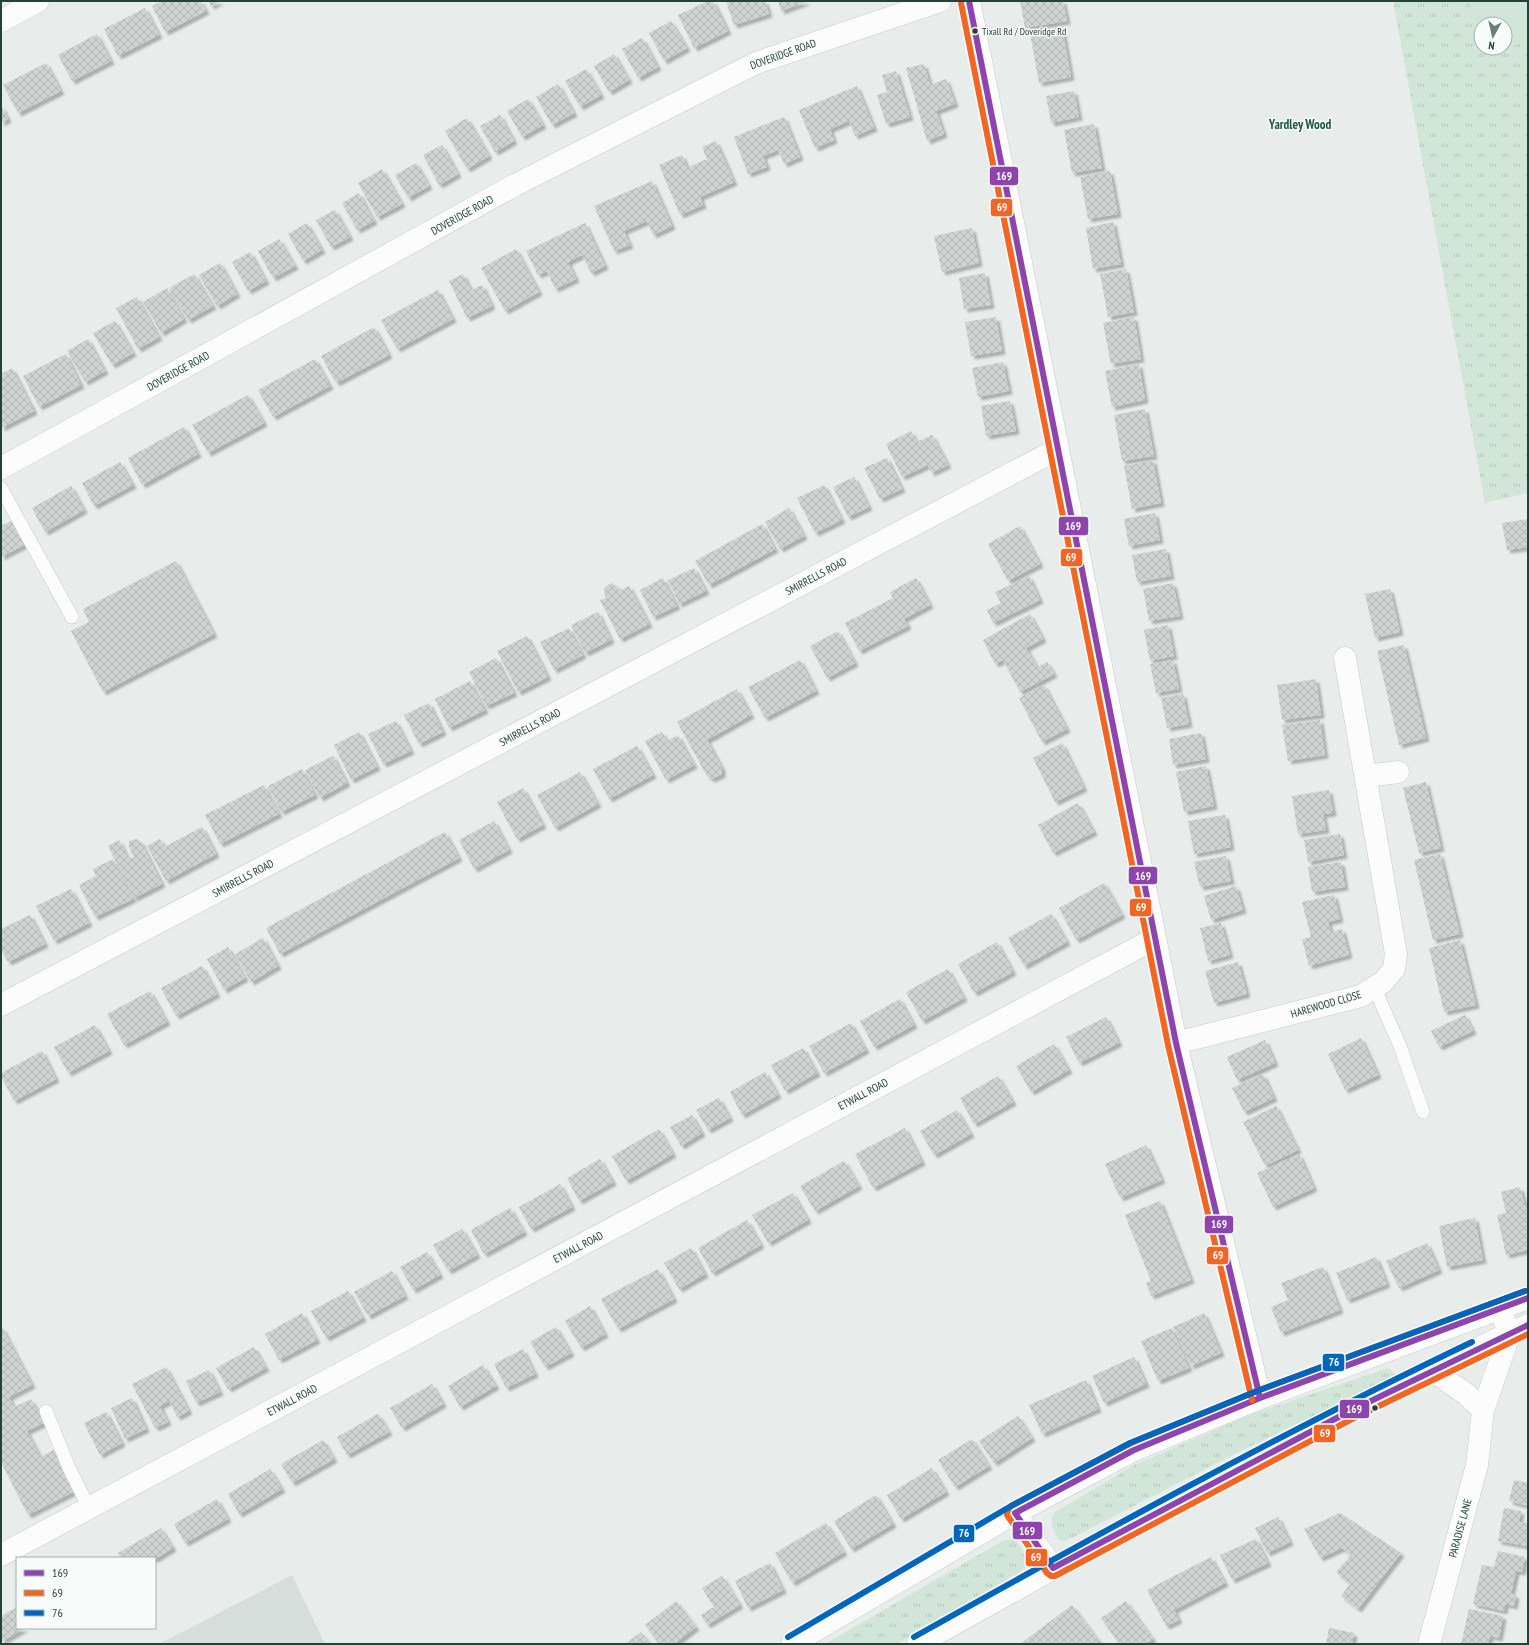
<svg xmlns="http://www.w3.org/2000/svg" width="1529" height="1645" font-family="'PT Sans Narrow',sans-serif">
  <defs>
    <pattern id="grass-tufts" width="24" height="20" patternUnits="userSpaceOnUse"><rect width="24" height="20" fill="#d1e6d8"/><path d="M3 7l-1-3M5 7V3M7 7l1-3M15 17l-1-3M17 17v-4M19 17l1-3" fill="none" stroke="#b3c6ba"/></pattern>
    <pattern id="building-cross-hatch" width="8" height="8" patternUnits="userSpaceOnUse"><rect width="8" height="8" fill="#cfd4d2"/><path d="M0 0l8 8M0 8l8-8" fill="none" stroke="#b2b7b5"/></pattern>
    <filter id="shadow"><feDropShadow dx="3.5" dy="3.5" stdDeviation="1" flood-color="#0004"/></filter>
  </defs>
  <rect width="100%" height="100%" fill="#e8edeb"/>
  <path fill="#d6dedb" d="M292 1575 325 1644H159Z"/>
  <path fill="url(#grass-tufts)" fill-rule="evenodd" d="M1393 1H1528V493L1485 503ZM1481 24H1505V48H1481Z
    M1388 1368 1396 1375 1227 1458 1066 1541 1059 1540C1053 1530 1048 1522 1055 1512L1134 1465 1252 1414Z
    M1015 1539 1027 1558 1022 1571 897 1644H825L1004 1540Z"/>
  <path fill="#d1e6d8" d="M1469 1H1528V40L1489 55 1487 48H1505V24H1481V33Z"/>
  <path fill="url(#building-cross-hatch)" filter="url(#shadow)" d="M162 1H201L206 11 165 32 152 6Z
    M208 1H221L211 6Z
    M708 1H713L728 31 694 48 678 15Z
    M726 1H765L769 14 734 25Z
    M778 1H808L781 11Z
    M1020 1H1063L1067 21 1025 28Z
    M145 8 159 35 118 56 104 29Z
    M671 21 687 48 664 61 649 33Z
    M1062 27 1071 77 1039 83 1030 33Z
    M97 34 111 61 72 81 58 55Z
    M642 38 658 67 638 78 622 49Z
    M614 54 629 80 609 92 594 66Z
    M46 63 61 91 18 113 3 85Z
    M924 64 930 85 946 79 955 104 936 111 944 134 927 141 906 68Z
    M586 69 601 95 580 107 565 81Z
    M896 71 910 117 886 124 877 95 887 92 882 75Z
    M558 84 574 113 552 125 536 97Z
    M857 86 874 128 855 136 849 121 830 129 834 140 815 148 799 110Z
    M1074 91 1079 117 1051 123 1046 96Z
    M528 99 543 125 522 137 507 111Z
    M1 105 8 119 1 123Z
    M500 115 514 141 495 152 480 126Z
    M784 117 800 157 784 164 778 150 763 156 767 167 748 174 734 137Z
    M467 118 489 156 467 169 445 131Z
    M1094 124 1102 168 1072 173 1064 130Z
    M716 141 734 182 700 197 703 205 680 215 659 165 682 155 687 168 707 159 702 147Z
    M442 145 458 174 439 185 423 155Z
    M416 163 429 186 408 198 395 175Z
    M382 169 402 204 377 217 358 183Z
    M1110 171 1118 214 1088 219 1080 177Z
    M652 181 672 226 653 235 647 221 624 231 630 245 614 251 594 206Z
    M359 193 374 221 357 230 342 203Z
    M335 210 350 237 331 247 316 220Z
    M1113 222 1121 264 1093 269 1086 228Z
    M307 223 322 250 303 261 288 234Z
    M585 223 605 266 591 273 582 255 568 262 576 279 555 289 547 271 538 275 526 251Z
    M972 228 979 263 942 272 934 236Z
    M279 239 295 266 273 278 258 251Z
    M516 249 539 292 505 311 481 268Z
    M250 252 266 281 248 291 232 262Z
    M220 263 237 294 217 306 199 275Z
    M1126 269 1134 312 1108 317 1100 274Z
    M985 273 991 305 964 309 959 278Z
    M194 274 213 306 188 320 169 288Z
    M463 274 471 290 482 285 492 306 467 318 449 281Z
    M167 288 184 319 161 333 143 302Z
    M438 290 453 319 397 349 381 320Z
    M137 297 159 337 138 349 116 308Z
    M996 317 1002 351 971 356 965 322Z
    M1134 317 1141 359 1111 364 1103 323Z
    M115 321 133 353 112 365 93 333Z
    M374 327 389 355 336 383 321 356Z
    M88 339 105 371 85 382 67 351Z
    M66 354 81 385 39 407 23 376Z
    M315 359 330 386 273 417 258 390Z
    M1003 362 1009 391 978 397 972 368Z
    M1139 364 1145 400 1112 407 1105 371Z
    M12 368 34 411 1 428V374Z
    M248 395 264 423 208 453 192 425Z
    M1010 401 1016 431 986 436 981 406Z
    M1145 409 1154 456 1122 461 1114 415Z
    M184 427 198 454 142 485 128 458Z
    M911 431 917 442 932 435 948 465 931 473 928 465 902 477 886 444Z
    M887 458 902 489 880 499 864 468Z
    M1153 460 1161 503 1132 509 1124 466Z
    M120 462 133 485 94 506 82 483Z
    M854 477 869 507 848 517 833 487Z
    M824 485 842 520 815 533 797 498Z
    M71 486 84 510 45 532 32 508Z
    M789 508 804 536 780 549 765 522Z
    M1155 513 1160 540 1129 546 1124 519Z
    M1528 519V547L1507 550 1502 523Z
    M11 521 24 545 1 557V526Z
    M762 524 775 549 709 585 695 561Z
    M1020 526 1040 564 1008 581 988 544Z
    M1166 549 1171 576 1137 582 1132 555Z
    M176 561 214 634 103 692 71 631 89 622 83 609Z
    M694 568 706 591 679 604 668 580Z
    M1029 576 1040 600 993 623 987 610 1001 603 995 592Z
    M663 578 677 606 653 617 640 590Z
    M916 578 930 605 904 619 908 626 859 651 845 623 893 598 890 592Z
    M611 583 617 586 619 591 629 586 649 624 620 639 600 600 606 598 604 593 605 587Z
    M1173 583 1180 616 1149 621 1143 589Z
    M1390 589 1400 632 1375 638 1365 594Z
    M598 612 611 640 585 653 571 625Z
    M1030 614 1043 639 1026 648 1037 667 1047 662 1054 674 1020 692 1003 660 995 664 983 640Z
    M1168 625 1174 656 1150 661 1144 630Z
    M569 628 583 655 554 670 540 642Z
    M838 631 855 663 827 678 810 646Z
    M527 636 548 677 518 692 497 651Z
    M1404 645 1426 738 1399 745 1377 651Z
    M496 658 514 693 486 706 469 672Z
    M800 660 816 691 765 718 748 687Z
    M1173 660 1179 689 1156 693 1150 664Z
    M1316 679 1321 715 1282 720 1277 685Z
    M470 681 485 710 449 728 435 699Z
    M1044 685 1067 729 1042 742 1019 698Z
    M737 689 751 715 707 740 722 768V774L712 779 707 776 677 722Z
    M1183 694 1189 724 1167 728 1161 698Z
    M429 703 443 732 419 744 404 715Z
    M1320 720 1325 755 1288 761 1282 725Z
    M396 721 411 751 383 764 368 734Z
    M359 732 377 767 351 780 334 745Z
    M662 732 667 741 678 735 694 765 666 780 645 741Z
    M1201 733 1206 759 1173 765 1169 739Z
    M1062 743 1084 788 1055 802 1033 758Z
    M637 746 653 775 609 799 593 769Z
    M333 756 347 783 320 798 305 770Z
    M1206 766 1214 806 1184 812 1176 772Z
    M302 769 315 795 281 812 268 786Z
    M580 772 598 804 555 828 537 795Z
    M1426 782 1441 848 1419 853 1403 788Z
    M264 785 279 814 220 844 205 815Z
    M523 788 543 825 517 839 497 802Z
    M1329 790 1333 813 1323 814 1326 830 1298 834 1292 796Z
    M1078 803 1094 832 1053 853 1038 825Z
    M1225 815 1231 847 1194 854 1188 821Z
    M494 821 509 850 474 869 459 840Z
    M202 827 216 854 166 881 147 846 160 839 164 847Z
    M445 832 459 858 280 954 266 928Z
    M1340 834 1344 855 1308 862 1304 840Z
    M136 839 141 842 162 884 134 898 108 846 119 840 128 859 134 857 129 847V841Z
    M1440 854 1460 934 1433 940 1414 860Z
    M1226 856 1231 881 1200 887 1194 862Z
    M113 859 133 899 95 917 79 885 96 876 93 869Z
    M1341 862 1345 887 1312 892 1308 867Z
    M1104 883 1122 915 1076 940 1059 908Z
    M1236 886 1243 910 1211 920 1204 896Z
    M71 889 89 923 54 941 36 906Z
    M1334 895 1340 919 1328 922 1331 932 1342 929 1349 955 1309 966 1302 939 1311 937 1302 902Z
    M1051 914 1067 942 1024 966 1008 938Z
    M30 915 45 944 8 962 1 949V929Z
    M1221 923 1230 955 1208 961 1200 928Z
    M263 938 278 966 251 982 235 954Z
    M1460 940 1476 1005 1444 1012 1429 948Z
    M997 942 1013 972 974 993 958 964Z
    M228 947 245 978 224 990 207 959Z
    M1238 962 1247 994 1214 1003 1205 971Z
    M202 966 217 994 176 1016 161 988Z
    M948 969 964 998 922 1021 906 992Z
    M150 991 167 1022 124 1045 107 1014Z
    M900 999 914 1025 874 1047 860 1021Z
    M1465 1015 1473 1031 1439 1047 1431 1031Z
    M1106 1017 1119 1043 1079 1063 1066 1037Z
    M851 1023 866 1050 824 1073 809 1046Z
    M95 1025 109 1051 68 1073 54 1047Z
    M1361 1038 1378 1075 1345 1090 1328 1054Z
    M1265 1040 1275 1063 1237 1080 1227 1057Z
    M1054 1044 1069 1070 1031 1092 1016 1066Z
    M803 1048 817 1073 785 1091 771 1065Z
    M42 1051 56 1079 14 1101 1 1076V1073Z
    M765 1072 778 1095 742 1115 730 1092Z
    M1263 1074 1274 1098 1244 1112 1232 1088Z
    M998 1076 1013 1102 974 1124 960 1098Z
    M719 1098 730 1118 708 1130 696 1110Z
    M1276 1106 1298 1150 1265 1166 1243 1122Z
    M957 1110 971 1134 934 1155 920 1131Z
    M692 1115 702 1133 681 1146 670 1127Z
    M905 1128 922 1162 873 1188 855 1154Z
    M659 1129 673 1154 626 1181 612 1156Z
    M1146 1145 1162 1180 1120 1198 1105 1164Z
    M1299 1154 1314 1188 1273 1207 1257 1173Z
    M600 1159 613 1182 579 1201 567 1178Z
    M844 1161 859 1186 815 1211 800 1186Z
    M560 1184 572 1207 531 1229 519 1207Z
    M1520 1187 1526 1209 1528 1208V1250L1506 1255 1497 1215 1506 1213 1501 1192Z
    M793 1193 808 1220 768 1243 752 1215Z
    M1160 1201 1191 1280 1151 1296 1146 1283 1151 1281 1125 1215Z
    M510 1208 524 1232 484 1254 471 1230Z
    M1475 1218 1483 1260 1447 1267 1439 1226Z
    M747 1220 761 1245 712 1273 698 1248Z
    M462 1229 477 1255 448 1271 433 1245Z
    M1427 1243 1439 1270 1399 1288 1386 1261Z
    M691 1248 705 1274 679 1289 664 1263Z
    M427 1252 440 1275 413 1290 400 1267Z
    M1376 1257 1387 1284 1347 1300 1336 1273Z
    M1323 1267 1340 1310 1281 1333 1271 1307 1288 1300 1281 1283Z
    M658 1269 674 1299 618 1329 601 1299Z
    M392 1271 405 1296 368 1316 354 1292Z
    M348 1291 363 1318 326 1338 311 1311Z
    M590 1306 605 1334 581 1348 565 1321Z
    M302 1313 317 1340 279 1360 265 1334Z
    M1204 1313 1221 1353 1191 1366 1173 1327Z
    M2 1327 32 1385 9 1397 14 1407 31 1399 44 1423 27 1431 40 1457 54 1450 75 1491 28 1515 1 1462V1328Z
    M556 1327 571 1353 545 1367 530 1342Z
    M1172 1328 1189 1368 1158 1381 1141 1341Z
    M254 1347 266 1368 228 1389 216 1368Z
    M523 1349 535 1374 506 1388 494 1364Z
    M1134 1357 1146 1384 1104 1403 1092 1376Z
    M483 1365 496 1386 460 1407 448 1386Z
    M166 1367 189 1411 177 1417 169 1401 160 1406 168 1422 155 1428 132 1384Z
    M209 1370 220 1392 196 1403 186 1381Z
    M1086 1380 1098 1409 1042 1434 1029 1405Z
    M432 1384 443 1404 402 1428 390 1408Z
    M132 1398 146 1429 125 1439 111 1408Z
    M106 1412 122 1443 100 1455 84 1423Z
    M378 1414 389 1432 347 1455 337 1437Z
    M1018 1416 1032 1438 994 1463 979 1441Z
    M972 1439 989 1466 955 1487 938 1460Z
    M323 1440 334 1459 292 1483 281 1464Z
    M932 1468 946 1492 901 1519 887 1495Z
    M270 1469 282 1489 239 1514 228 1494Z
    M1514 1480 1528 1483V1506L1509 1501Z
    M876 1495 893 1524 851 1549 834 1521Z
    M217 1499 228 1519 185 1543 174 1524Z
    M1504 1508 1521 1511 1519 1522 1528 1523 1526 1546 1498 1541Z
    M1340 1513 1401 1553 1358 1609 1341 1596 1350 1584 1336 1572 1351 1555 1342 1548 1320 1558 1304 1529Z
    M1278 1517 1290 1542 1267 1553 1255 1528Z
    M826 1523 844 1552 792 1583 775 1553Z
    M161 1528 173 1548 155 1559 121 1558 118 1553Z
    M1256 1539 1268 1563 1232 1580 1220 1555Z
    M1498 1551 1525 1557 1522 1572 1516 1571 1511 1594 1516 1595 1514 1606 1505 1604 1504 1611 1473 1604 1482 1565 1494 1567Z
    M1211 1557 1225 1583 1174 1610 1179 1620 1166 1626 1147 1590Z
    M770 1563 783 1590 748 1608 735 1581Z
    M722 1576 740 1605 707 1625 701 1615 714 1607 702 1588Z
    M676 1601 696 1627 674 1644H659L645 1625Z
    M1126 1601 1153 1639 1145 1644H1119L1101 1618Z
    M1072 1605 1099 1641 1095 1644H1020Z
    M17 1607V1628H25L1 1642V1616Z
    M1469 1609 1503 1616 1499 1638 1490 1636 1488 1644H1461Z
    M1329 1628 1354 1633 1352 1644H1326Z
    M641 1632 650 1644H625Z"/>
  <g fill="none" stroke-linecap="round" stroke-linejoin="round">
    <defs>
      <path id="lane" d="M1 488 72 617
        M1374 987 1400 1046 1423 1112
        M46 1411 69 1468 89 1508"/>
      <path id="street" d="M969 1 1176 1043 1260 1398
        M1 21 38 1
        M1 468 515 185 756 63 940 1
        M1366 776 1398 772
        M1 1005 1058 449
        M1176 1043 1361 996 1383 982 1394 969 1396 954 1345 658
        M1432 1370 1466 1394 1483 1410
        M1 1555 1154 939
        M1429 1644 1477 1465 1483 1410 1510 1333 1499 1309"/>
      <path id="secondary" d="M1015 1513 1053 1568
        M792 1644 1015 1513 1134 1450 1260 1398 1528 1298
        M918 1644C1118 1532 1319 1420 1528 1325"/>
    </defs>
    <use href="#lane" stroke="#c5cac8" stroke-width="14"/>
    <use href="#street" stroke="#c5cac8" stroke-width="23"/>
    <use href="#secondary" stroke="#c3cbc8" stroke-width="23"/>
    <use href="#lane" stroke="#fcfcfc" stroke-width="13"/>
    <use href="#street" stroke="#fcfcfc" stroke-width="22"/>
    <use href="#secondary" stroke="#fcfcfc" stroke-width="22"/>
    <defs>
      <path id="bus-1" d="M969 1 1176 1043 1260 1398
        M1528 1298 1260 1398 1134 1450 1015 1513 1053 1568 1348 1412 1528 1325"/>
      <path id="bus-2" d="M961 3 1168 1045 1252 1400
        M1525 1291 1257 1391 1131 1443 1011 1506 1008 1510 1007 1515 1047 1573 1051 1576H1055L1352 1419 1528 1334"/>
      <path id="bus-3" d="M788 1637 1011 1506 1130 1443 1257 1391 1525 1291
        M914 1637C1098 1534 1282 1433 1472 1342"/>
    </defs>
    <use href="#bus-1" stroke="#f7fbf9" stroke-width="9"/>
    <use href="#bus-2" stroke="#f7fbf9" stroke-width="9"/>
    <use href="#bus-3" stroke="#f7fbf9" stroke-width="9"/>
    <use href="#bus-1" stroke="#8e44ad" stroke-width="6"/>
    <use href="#bus-2" stroke="#f26522" stroke-width="6"/>
    <use href="#bus-3" stroke="#0065bd" stroke-width="6"/>
  </g>
  <g fill="#24423a" stroke="#f7fbf9" stroke-width="1.5">
    <circle cx="975" cy="31" r="3.5"/>
    <circle cx="1375" cy="1408" r="3.5"/>
  </g>
  <g text-anchor="middle" stroke-width="3" stroke-linejoin="round" paint-order="stroke">
    <g font-size="10" fill="#24423a" stroke="#f7fbf9" text-anchor="start">
      <text x="982" y="35">Tixall Rd / Doveridge Rd</text>
    </g>
    <g font-size="11" fill="#24423a" stroke="#f7fbf9">
      <text transform="translate(783 54) rotate(-20)" y="4">DOVERIDGE ROAD</text>
      <text transform="translate(462 215) rotate(-29)" y="4">DOVERIDGE ROAD</text>
      <text transform="translate(178 371) rotate(-29)" y="4">DOVERIDGE ROAD</text>
      <text transform="translate(816 576) rotate(-28)" y="4">SMIRRELLS ROAD</text>
      <text transform="translate(530 727) rotate(-28)" y="4">SMIRRELLS ROAD</text>
      <text transform="translate(243 878) rotate(-28)" y="4">SMIRRELLS ROAD</text>
      <text transform="translate(1326 1004) rotate(-16)" y="4">HAREWOOD CLOSE</text>
      <text transform="translate(863 1094) rotate(-28)" y="4">ETWALL ROAD</text>
      <text transform="translate(578 1247) rotate(-28)" y="4">ETWALL ROAD</text>
      <text transform="translate(292 1400) rotate(-28)" y="4">ETWALL ROAD</text>
      <text transform="translate(1460 1528) rotate(-75)" y="4">PARADISE LANE</text>
    </g>
    <g font-size="13" font-weight="bold" fill="#1f5548" stroke="#f7fbf9">
      <text x="1300" y="129">Yardley Wood</text>
    </g>
  </g>
  <g stroke="#f7fbf9" stroke-width="1.5">
    <rect x="989" y="166" width="30" height="20" rx="4" fill="#8e44ad"/>
    <rect x="990" y="198" width="23" height="19" rx="4" fill="#f26522"/>
    <rect x="1058" y="516" width="31" height="20" rx="4" fill="#8e44ad"/>
    <rect x="1060" y="548" width="23" height="19" rx="4" fill="#f26522"/>
    <rect x="1128" y="866" width="30" height="19" rx="4" fill="#8e44ad"/>
    <rect x="1129" y="898" width="23" height="19" rx="4" fill="#f26522"/>
    <rect x="1204" y="1215" width="30" height="19" rx="4" fill="#8e44ad"/>
    <rect x="1206" y="1246" width="23" height="19" rx="4" fill="#f26522"/>
    <rect x="1322" y="1353" width="23" height="19" rx="4" fill="#0065bd"/>
    <rect x="1339" y="1399" width="31" height="20" rx="4" fill="#8e44ad"/>
    <rect x="1313" y="1424" width="23" height="19" rx="4" fill="#f26522"/>
    <rect x="1012" y="1521" width="31" height="19" rx="4" fill="#8e44ad"/>
    <rect x="953" y="1524" width="22" height="19" rx="4" fill="#0065bd"/>
    <rect x="1025" y="1548" width="23" height="19" rx="4" fill="#f26522"/>
  </g>
  <g font-size="11" text-anchor="middle" font-weight="bold" fill="#fff">
    <text x="1004" y="180">169</text>
    <text x="1002" y="211">69</text>
    <text x="1073" y="530">169</text>
    <text x="1071" y="561">69</text>
    <text x="1143" y="880">169</text>
    <text x="1141" y="911">69</text>
    <text x="1219" y="1228">169</text>
    <text x="1218" y="1259">69</text>
    <text x="1334" y="1366">76</text>
    <text x="1354" y="1413">169</text>
    <text x="1325" y="1437">69</text>
    <text x="1027" y="1535">169</text>
    <text x="964" y="1537">76</text>
    <text x="1036" y="1561">69</text>
  </g>
  <rect width="1529" height="1645" fill="none" stroke="#24423a" stroke-width="4"/>
  <rect x="16" y="1557" width="140" height="72" fill="#f7fbf9" stroke="#a3b1ad"/>
  <rect x="24" y="1570" width="20" height="6" fill="#8e44ad" stroke="#a3b1ad"/>
  <text x="52" y="1577" font-size="12" fill="#24423a">169</text>
  <rect x="24" y="1590" width="20" height="6" fill="#f26522" stroke="#a3b1ad"/>
  <text x="52" y="1597" font-size="12" fill="#24423a">69</text>
  <rect x="24" y="1610" width="20" height="6" fill="#0065bd" stroke="#a3b1ad"/>
  <text x="52" y="1617" font-size="12" fill="#24423a">76</text>
  <g transform="translate(1493 36) rotate(188)"><circle r="19" fill="#f7fbf9" stroke="#a3b1ad"/>
  <path d="M0-3L7 15L0 10L-7 15Z" fill="#697e78"/>
  <text y="-6" font-size="11" font-weight="bold" text-anchor="middle" fill="#24423a">N</text>
  </g>
</svg>
